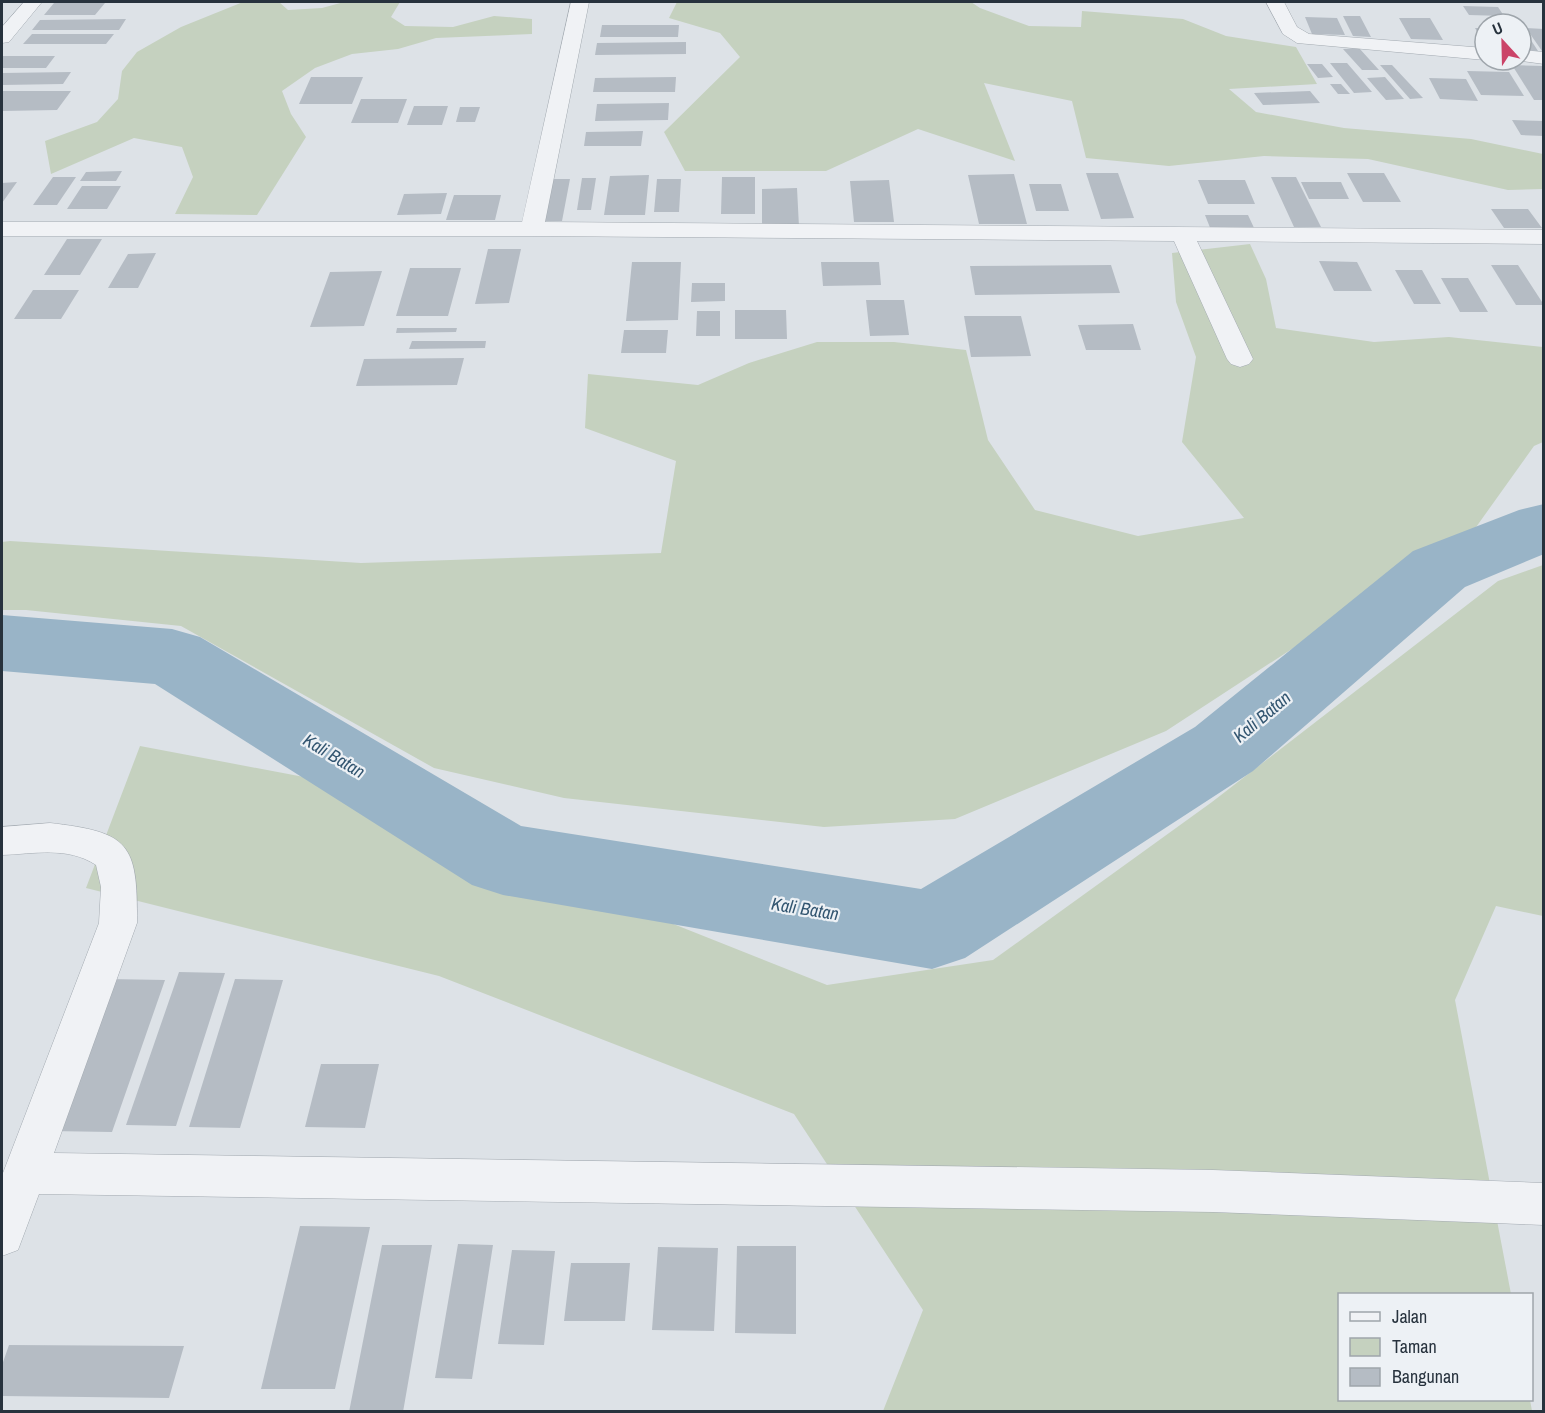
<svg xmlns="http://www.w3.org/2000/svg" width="1545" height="1413" font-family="'Archivo Narrow',sans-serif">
  <rect width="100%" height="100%" fill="#dde2e7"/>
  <path fill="#c5d1bf" d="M243 2H279L288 10 322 8 344 2H400L391 17 405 26 453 27 494 16 532 19V34L436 38 398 49 352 54 315 68 282 91 291 114 306 137 257 215 175 214 193 177 182 147 134 138 51 174 45 141 97 122 118 99 122 71 137 52 181 27Z
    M677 2H971L980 8 1029 26 1081 27 1082 11 1183 19 1226 36 1296 47 1317 84 1229 89 1256 112 1344 128 1471 139 1543 154V189L1508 190 1368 159 1264 156 1169 166 1086 158 1072 101 984 83 1015 161 918 129 826 171H685L664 132 740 57 720 33 669 18Z
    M1250 244 1266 279 1276 328 1374 342 1449 337 1543 347V442L1534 446 1474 530 1166 731 955 819 824 827 564 798 434 768 181 626 26 610H2V542L10 541 361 563 661 553 676 461 585 428 588 374 698 385 749 363 817 342H894L966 350 988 440 1035 510 1138 536 1244 518 1182 442 1196 357 1176 302 1172 253Z
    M1543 565V916L1496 906 1455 1000 1511 1294H1340V1400H1530L1532 1411H883L923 1310 794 1114 439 976 86 888 140 746 304 777 827 985 993 960 1212 802 1498 581Z"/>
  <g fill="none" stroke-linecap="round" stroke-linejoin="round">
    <path fill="#99b4c7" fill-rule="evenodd" d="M1544 504V554L1465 587 1253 771 965 958 932 969 503 895 472 885 155 684 2 671V615L172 629 200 637 521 826 921 889 1195 727 1413 551 1519 510Z"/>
  </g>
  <path fill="#b5bcc4" d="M54 3H105L95 15H44Z
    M1463 6 1498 7 1504 16 1469 15Z
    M1343 16H1360L1371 37 1353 36Z
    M1305 17 1337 18 1345 35 1312 34Z
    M1399 18H1430L1443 40 1411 39Z
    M126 19 119 30H32L40 20Z
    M602 25H679L678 37H600Z
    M1475 28H1485V45Z
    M1526 28 1544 29V51H1542Z
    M1521 33 1527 34 1538 51 1526 50 1521 43Z
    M32 34H114L106 44H23Z
    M686 42V54L595 55 597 43Z
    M1359 48 1379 70H1362L1343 49Z
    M2 56H55L46 68H2Z
    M1330 63H1347L1372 92 1354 93Z
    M1307 64H1322L1333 77 1318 78Z
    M1380 65H1392L1423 98 1410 99Z
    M1512 65 1544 66V100H1534Z
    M1467 71 1509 72 1524 96 1481 95Z
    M71 72 63 84 2 85V73Z
    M311 77H363L352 104H299Z
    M676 77 675 92H593L595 78Z
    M1385 77 1404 99 1386 100 1367 78Z
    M1429 78 1466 79 1478 101 1440 99Z
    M1330 84H1341L1350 94H1338Z
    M2 91H71L57 110 2 111Z
    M1310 91 1320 103 1263 105 1254 93Z
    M361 99H407L398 123H351Z
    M669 103 668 120 595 121 597 104Z
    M414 106H448L442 125H407Z
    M460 107H480L475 122H456Z
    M1512 120 1544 121V136L1521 135Z
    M643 131 641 146H584L586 132Z
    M122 171 116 181H80L86 172Z
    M1086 173H1118L1134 218 1101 219Z
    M1347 173H1384L1401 202H1363Z
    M1014 174 1027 224H979L968 175Z
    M649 175 645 215H604L610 176Z
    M53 177H76L57 205H33Z
    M722 177H755V214H721Z
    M1271 177H1296L1321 227H1294Z
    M582 178H596L591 210H577Z
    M552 179H570L562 221H544Z
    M657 179H681L679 212H654Z
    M889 180 894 222H854L850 181Z
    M1198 180H1245L1255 204H1208Z
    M17 182 2 203V183Z
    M1301 182H1341L1349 199H1309Z
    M1029 184H1061L1069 211H1036Z
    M82 186H121L107 209H67Z
    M797 188 799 227H762V189Z
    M447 193 441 214 397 215 404 194Z
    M454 195H501L495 220H446Z
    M1491 209H1528L1542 228H1504Z
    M1205 215H1248L1255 230H1211Z
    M67 239H102L80 275H44Z
    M488 249H521L509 303 475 304Z
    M156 253 138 288H108L128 254Z
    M1319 261 1357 262 1372 291H1334Z
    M632 262H681L678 320 626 321Z
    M821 262H879L881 285 823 286Z
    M1111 265 1120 293 975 295 970 266Z
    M1491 265H1518L1544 305H1516Z
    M410 268H461L448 316H396Z
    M1395 270H1422L1441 304H1414Z
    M382 271 364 326 310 327 330 272Z
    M1441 278H1468L1488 312H1460Z
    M692 283H725V301L691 302Z
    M33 290H79L61 319H14Z
    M866 300H904L909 335 870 336Z
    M735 310H786L787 339H735Z
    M697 311H720V336H696Z
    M964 316H1021L1031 356 971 357Z
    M1133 324 1141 350H1086L1078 325Z
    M397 328H457L456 332 396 333Z
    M624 330H668L666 353H621Z
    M412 341H486L485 348 409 349Z
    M464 358 457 385 356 386 364 359Z
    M179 972 225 973 176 1126 126 1125Z
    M108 979 165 980 112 1132 50 1131Z
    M235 979 283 980 240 1128 189 1127Z
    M321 1064H379L365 1128 305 1127Z
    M300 1226 370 1227 335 1389H261Z
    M458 1244 493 1245 472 1379 435 1378Z
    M382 1245H432L403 1412H349Z
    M737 1246H796V1334L735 1333Z
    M658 1247 718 1248 714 1331 652 1330Z
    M512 1250 555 1251 544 1345 498 1344Z
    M571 1263H630L625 1321H564Z
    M9 1345 184 1346 169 1398 2 1396V1365Z"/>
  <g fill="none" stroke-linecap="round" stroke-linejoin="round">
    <defs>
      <path id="minor" d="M24 2H42L9 42 2 43V27Z
        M571 2H589L545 222 1544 230V244L1197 241 1253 359 1249 364 1240 367 1231 364 1227 359 1174 241 532 236H2V222H522Z
        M1266 2H1284L1297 27 1309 34 1485 48V60L1297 43 1283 34Z
        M1521 50 1544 52V64L1514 60H1521Z
        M50 823C129 832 138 843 137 923L54 1153 1213 1170 1544 1183V1225L1213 1212 39 1194 18 1250 2 1256 3 1173 99 923 101 887 96 865C67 846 34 854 2 855V827Z"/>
    </defs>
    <use href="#minor" stroke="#a3aab1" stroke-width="1"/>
    <use href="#minor" fill="#f0f2f5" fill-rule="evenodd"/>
  </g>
  <g text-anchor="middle" stroke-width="4.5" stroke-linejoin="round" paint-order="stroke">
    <g font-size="18" font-style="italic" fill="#325570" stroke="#edf1f5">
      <text transform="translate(1262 717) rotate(-40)" y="6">Kali Batan</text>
      <text transform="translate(334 756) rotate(31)" y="6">Kali Batan</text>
      <text transform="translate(805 909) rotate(9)" y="6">Kali Batan</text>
    </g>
  </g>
  <rect width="1545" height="1413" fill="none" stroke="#27323d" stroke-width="6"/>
  <rect x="1338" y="1293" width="195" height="108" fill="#edf1f5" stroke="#9ea5ab" stroke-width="1.5"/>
  <rect x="1350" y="1312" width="30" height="9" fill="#f0f2f5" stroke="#9ea5ab" stroke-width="1.5"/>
  <text x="1392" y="1323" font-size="18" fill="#27323d">Jalan</text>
  <rect x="1350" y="1338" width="30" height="18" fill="#c5d1bf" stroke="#9ea5ab" stroke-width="1.5"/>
  <text x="1392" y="1353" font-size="18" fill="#27323d">Taman</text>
  <rect x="1350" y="1368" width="30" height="18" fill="#b5bcc4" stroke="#9ea5ab" stroke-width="1.5"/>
  <text x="1392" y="1383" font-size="18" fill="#27323d">Bangunan</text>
  <g transform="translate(1503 42) rotate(338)"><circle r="28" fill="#edf1f5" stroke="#9ea5ab" stroke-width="1.5"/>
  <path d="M0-4.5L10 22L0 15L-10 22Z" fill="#cb4368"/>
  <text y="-9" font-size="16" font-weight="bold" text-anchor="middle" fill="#27323d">U</text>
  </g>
</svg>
